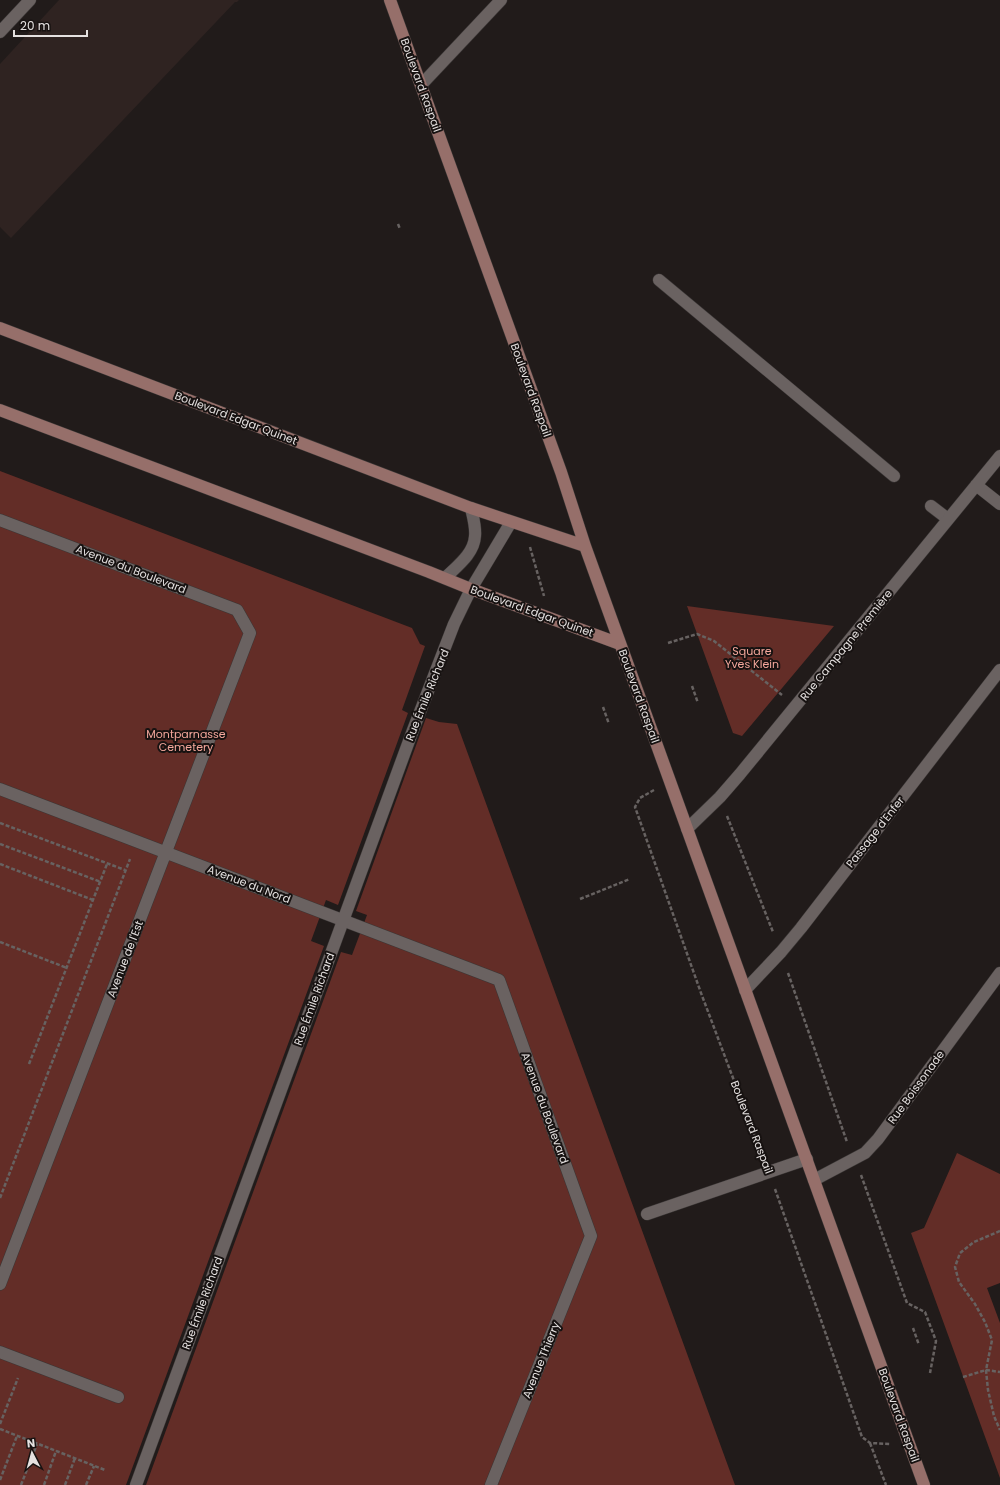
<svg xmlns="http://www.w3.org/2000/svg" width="1000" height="1485" font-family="Poppins,sans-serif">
  <rect width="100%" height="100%" fill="#211b1a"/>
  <path fill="#2f2321" d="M59 0H239L237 2H235L11 238 0 227V64Z"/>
  <path fill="#632d27" d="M0 471 412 628 420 644 425 646 402 710 408 713 338 905 326 900 311 941 324 946 126 1485H0Z
    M687 606 834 626 742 736 733 733Z
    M426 718 439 722 457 724 735 1485H146L341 952 352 955 367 915 356 911Z
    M957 1153 1000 1174V1283L987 1288 1000 1323V1478L911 1233 924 1228Z"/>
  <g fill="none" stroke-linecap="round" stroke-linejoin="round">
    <defs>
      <path id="lane" d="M659 280 894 476
        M931 506 948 519
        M0 520 237 610 250 633 0 1284
        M0 789 499 980 591 1236 491 1485
        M647 1214 807 1159
        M0 1352 118 1397"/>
      <path id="street" d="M0 32 30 0
        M421 85 501 0
        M976 485 1000 504
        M445 578C457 566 474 554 475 536 476 527 473 517 471 508
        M687 829 720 797 740 774 1000 456
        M745 990 781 952 801 928 1000 670
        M814 1180 865 1153 878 1139 1000 973
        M136 1485 413 730 454 624 471 589 511 522"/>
      <path id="secondary" d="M390 0 561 472 585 546 924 1485
        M0 328 471 508 585 546
        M0 410 429 572 471 589 620 644"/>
    </defs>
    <use href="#lane" stroke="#3a3635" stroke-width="13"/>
    <use href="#street" stroke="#3a3635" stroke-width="13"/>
    <use href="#secondary" stroke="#3a3635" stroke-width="13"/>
    <path stroke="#676261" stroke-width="2.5" stroke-dasharray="4 2" stroke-linecap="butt" d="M398 224 400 229
      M530 547 544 596
      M668 643 697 634 714 641 782 695
      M692 686 698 703
      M603 707 609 724
      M654 790 640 798 635 807 701 993 762 1155
      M727 816 773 932
      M0 823 125 870
      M0 844 101 882
      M0 864 93 900
      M580 899 630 879
      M0 942 67 968
      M788 973 847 1142
      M29 1064 107 864
      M861 1175 907 1303 925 1312 936 1341 930 1373
      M775 1189 862 1437 870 1443 890 1444
      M0 1198 130 859
      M1000 1231 974 1242 960 1253 955 1267 959 1282 975 1304 985 1322 992 1340 986 1370 988 1390 994 1416 1000 1430
      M913 1328 919 1345
      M963 1377 986 1370 1000 1372
      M0 1424 18 1378
      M0 1429 105 1470
      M870 1443 886 1485
      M0 1480 17 1436
      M21 1485 37 1444
      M44 1485 56 1451
      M65 1485 75 1458
      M86 1485 94 1466"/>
    <use href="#lane" stroke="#6a6261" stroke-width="12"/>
    <use href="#street" stroke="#6a6261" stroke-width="12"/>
    <use href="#secondary" stroke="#966f6a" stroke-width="12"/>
  </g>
  <g text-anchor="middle" stroke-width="4" stroke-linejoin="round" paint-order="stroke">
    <g font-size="11" fill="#e5e1e0" stroke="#171211">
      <text transform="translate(421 85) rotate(70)" y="4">Boulevard Raspail</text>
      <text transform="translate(531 390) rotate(70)" y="4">Boulevard Raspail</text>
      <text transform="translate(236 418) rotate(21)" y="4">Boulevard Edgar Quinet</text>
      <text transform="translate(131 569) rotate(21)" y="4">Avenue du Boulevard</text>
      <text transform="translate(532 611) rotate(20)" y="4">Boulevard Edgar Quinet</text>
      <text transform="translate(846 645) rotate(-51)" y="4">Rue Campagne Première</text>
      <text transform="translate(427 695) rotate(-68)" y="4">Rue Émile Richard</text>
      <text transform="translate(639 696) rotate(70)" y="4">Boulevard Raspail</text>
      <text transform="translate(875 832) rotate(-52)" y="4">Passage d'Enfer</text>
      <text transform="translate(249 884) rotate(21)" y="4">Avenue du Nord</text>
      <text transform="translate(125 959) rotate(-69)" y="4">Avenue de l'Est</text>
      <text transform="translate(314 999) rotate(-70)" y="4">Rue Émile Richard</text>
      <text transform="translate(916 1087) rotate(-54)" y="4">Rue Boissonade</text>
      <text transform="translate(545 1108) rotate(70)" y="4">Avenue du Boulevard</text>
      <text transform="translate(752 1127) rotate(69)" y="4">Boulevard Raspail</text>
      <text transform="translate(202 1303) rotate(-70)" y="4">Rue Émile Richard</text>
      <text transform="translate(541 1360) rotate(-68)" y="4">Avenue Thierry</text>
      <text transform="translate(899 1415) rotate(70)" y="4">Boulevard Raspail</text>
    </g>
    <g font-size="11" fill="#f4a79c" stroke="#171211">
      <text x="752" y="655">Square<tspan x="752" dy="13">Yves Klein</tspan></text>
      <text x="186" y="738">Montparnasse<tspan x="186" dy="13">Cemetery</tspan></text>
    </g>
  </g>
  <g transform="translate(32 1453) rotate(354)" stroke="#171211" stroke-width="3" paint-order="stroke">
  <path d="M0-3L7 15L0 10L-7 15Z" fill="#e5e1e0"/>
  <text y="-6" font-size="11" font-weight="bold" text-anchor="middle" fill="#e5e1e0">N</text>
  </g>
  <path d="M14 30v6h73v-6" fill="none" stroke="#e5e1e0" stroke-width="2"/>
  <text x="20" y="30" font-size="12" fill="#e5e1e0" stroke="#171211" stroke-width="3" paint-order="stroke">20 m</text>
</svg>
